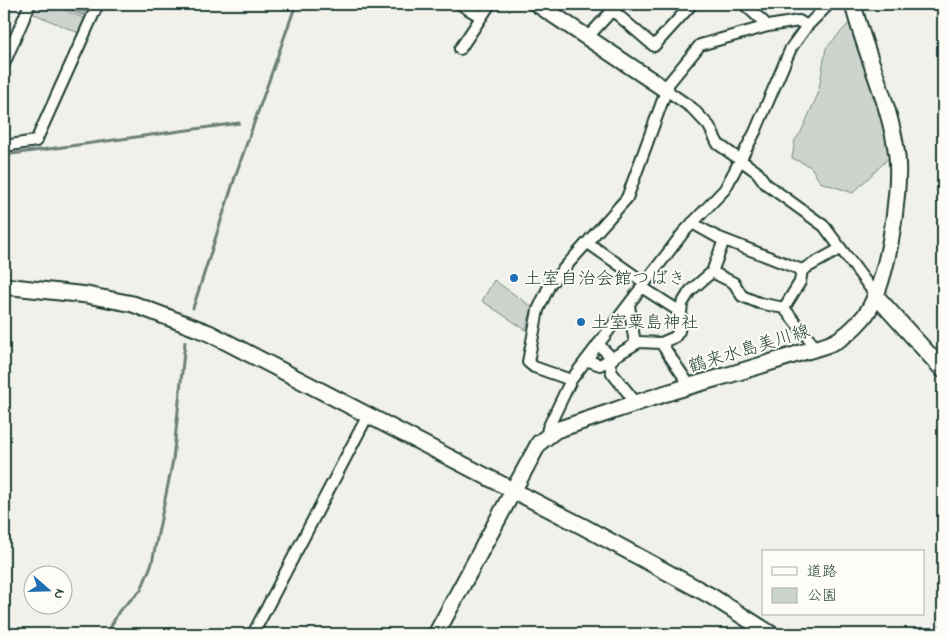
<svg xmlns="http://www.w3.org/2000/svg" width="947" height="638" font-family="'Indie Flower','Klee One',sans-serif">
  <rect width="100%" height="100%" fill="#f0f1eb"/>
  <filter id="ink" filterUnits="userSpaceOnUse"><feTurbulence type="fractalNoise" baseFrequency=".02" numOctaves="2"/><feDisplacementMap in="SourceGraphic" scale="10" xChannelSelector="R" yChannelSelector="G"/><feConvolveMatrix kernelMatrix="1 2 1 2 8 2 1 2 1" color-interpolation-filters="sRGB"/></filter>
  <g filter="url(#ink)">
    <path fill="#cdd3cd" stroke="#768880" d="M36 4H50L86 19 81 34 32 13Z
      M849 23 883 121 891 156 853 193 820 182 811 167 792 158 795 140 801 132 818 94 826 48Z
      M494 280 532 307 526 330 482 301Z"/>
    <path fill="#9faca4" stroke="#6c8077" d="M56 4H89L84 16Z"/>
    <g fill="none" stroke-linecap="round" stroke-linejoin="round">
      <path stroke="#6c8077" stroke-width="3" d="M4 155 239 123
        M193 308 236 174 296 4
        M107 634 119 611 141 590 152 563 173 460 185 342"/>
      <defs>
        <path id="street" d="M460 4 481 17
          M744 4 768 26
          M612 10 654 46 692 4
          M587 38 618 4
          M460 49 490 4
          M4 64 30 4
          M666 90 692 108 709 126 718 144 757 172 766 184 824 226 877 297
          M4 146 36 141 98 4
          M692 223 717 237 802 270 840 249
          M588 243 645 283
          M802 270 800 282 784 308 816 348
          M712 272 734 283 742 296 759 303 784 308
          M643 288 679 311
          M629 305 635 344
          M661 343 690 386
          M598 344 613 359
          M586 360 600 365 639 342 661 343 675 337 679 331 682 304 690 291 712 272 724 240
          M609 361 612 373 637 404
          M571 380 534 367 528 362 538 310 550 284 627 198 669 83 700 45 768 26 799 21 807 26
          M547 434 548 428 571 380 683 233 725 189 755 132 791 48 807 26 829 4
          M253 634 368 415
          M942 634 943 632"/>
        <path id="secondary" d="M537 4 666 90
          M4 286 87 295 133 304 209 333 584 527 711 596 771 634
          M877 297 943 370
          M436 634 539 443 556 430C594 418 632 404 670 392 713 379 755 368 797 354 809 350 825 347 836 341 846 336 855 327 862 319 887 293 901 192 897 156 891 105 865 54 853 4"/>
      </defs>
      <use href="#street" stroke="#1f3d34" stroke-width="14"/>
      <use href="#secondary" stroke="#1f3d34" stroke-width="19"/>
      <use href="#street" stroke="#fdfcf7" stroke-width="10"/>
      <use href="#secondary" stroke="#fdfcf7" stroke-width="15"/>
    </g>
  </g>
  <g fill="#1f6fb2" stroke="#fdfcf7" stroke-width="2">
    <circle cx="514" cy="278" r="5"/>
    <circle cx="581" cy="322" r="5"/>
  </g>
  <g text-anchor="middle" stroke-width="4" stroke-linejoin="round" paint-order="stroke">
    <g font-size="18" fill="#1f3d34" stroke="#fdfcf7" text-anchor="start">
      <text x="524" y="284">土室自治会館つばき</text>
      <text x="591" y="328">土室粟島神社</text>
    </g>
    <g font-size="18" fill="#1f3d34" stroke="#fdfcf7">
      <text transform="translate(749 348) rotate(-17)" y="6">鶴来水島美川線</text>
    </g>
  </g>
  <rect width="947" height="638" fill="none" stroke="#fdfcf7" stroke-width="20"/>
  <rect x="10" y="10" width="927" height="618" fill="none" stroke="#1f3d34" stroke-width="2" filter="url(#ink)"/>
  <rect x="762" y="550" width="162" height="65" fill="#fdfcf7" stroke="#a4b0a9"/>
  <rect x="772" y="567" width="25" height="8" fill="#fdfcf7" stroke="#a4b0a9"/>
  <text x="807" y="576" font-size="15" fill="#1f3d34">道路</text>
  <rect x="772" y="588" width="25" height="15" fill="#cdd3cd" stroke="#a4b0a9"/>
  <text x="807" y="600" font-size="15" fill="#1f3d34">公園</text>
  <g transform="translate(48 590) rotate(110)"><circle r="24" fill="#fdfcf7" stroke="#a4b0a9"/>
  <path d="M0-4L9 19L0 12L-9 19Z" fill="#1f6fb2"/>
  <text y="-8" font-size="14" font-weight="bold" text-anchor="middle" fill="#1f3d34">N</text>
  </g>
</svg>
